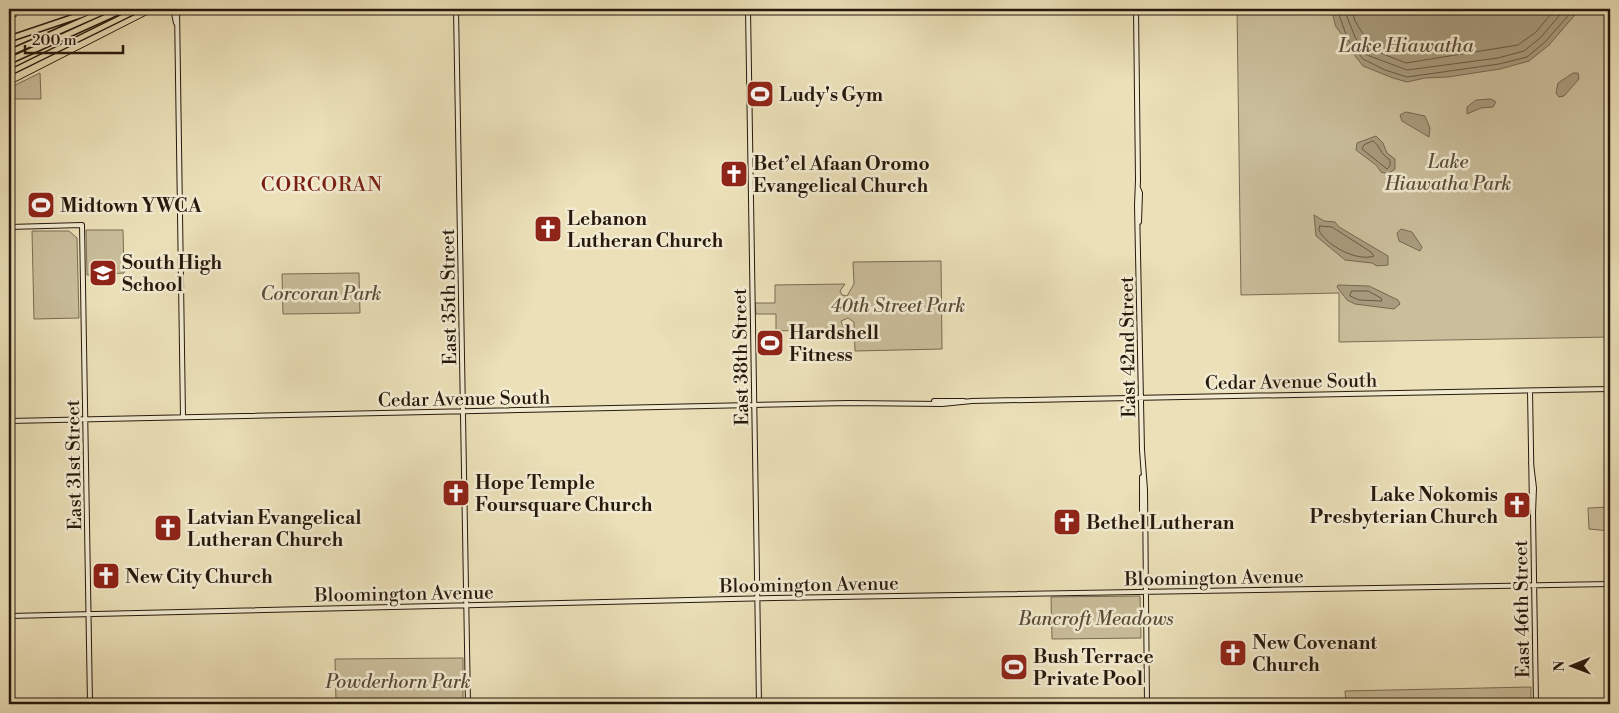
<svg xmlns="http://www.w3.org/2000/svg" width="1619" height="713" font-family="'Libre Bodoni',serif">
  <rect width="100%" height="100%" fill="#ebe0b8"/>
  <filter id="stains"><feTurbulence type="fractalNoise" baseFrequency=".004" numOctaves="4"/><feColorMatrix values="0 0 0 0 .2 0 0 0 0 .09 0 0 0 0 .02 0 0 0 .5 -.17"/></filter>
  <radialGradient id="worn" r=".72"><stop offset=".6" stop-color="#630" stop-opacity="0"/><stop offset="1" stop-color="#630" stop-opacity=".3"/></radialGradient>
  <path fill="#cabe9b" stroke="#786c54" d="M1237 9H1610V337L1339 342V293L1241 295Z
    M40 73 41 99H9V88Z
    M86 230H123L124 273 87 275Z
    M32 231H69L77 238 79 318 34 319Z
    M941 261 942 349 855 351 854 322 848 318 841 321 844 329 776 331V314H756L755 303H775V285L845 284 840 291 842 295 847 296 854 284 853 262Z
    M359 273 360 313 283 314 282 274Z
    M1610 507V531L1589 529 1588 508Z
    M1140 596 1141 638 1052 639 1051 597Z
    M463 658V704H332L336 701 335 659Z
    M1531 687V704H1346L1345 691Z"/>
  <path fill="#a89c7e" stroke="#746851" d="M1331 9H1580L1549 45 1529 61 1500 69 1448 77 1425 78 1407 82 1393 78 1363 66 1343 40V36L1336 27Z
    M1573 73H1578L1579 79 1564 96 1559 97 1556 93 1558 83Z
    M1491 99 1496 102 1493 107 1481 108 1467 114V107L1476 100Z
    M1406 112 1425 116 1430 128 1429 137 1402 121 1400 115Z
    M1376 136 1383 143 1387 153 1395 159V169L1388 174 1381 172 1376 165 1356 150 1357 143Z
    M1314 215 1324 221 1335 222 1339 227 1388 256V265L1377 266 1372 263 1345 260 1316 236Z
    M1401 229 1412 232 1422 247 1420 251 1399 241 1397 233Z
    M1338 285 1369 286 1398 300 1400 304 1394 309 1355 304 1347 300 1337 287Z"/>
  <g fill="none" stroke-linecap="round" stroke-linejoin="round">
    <path stroke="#685a46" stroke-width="1" d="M1337 9 1348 40 1363 59 1385 70 1407 77 1499 64 1527 57 1545 42 1574 9
      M1344 9 1355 37 1367 55 1407 70 1498 58 1524 51 1541 37 1565 9
      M1352 9 1355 21 1373 50 1406 63 1518 45 1536 32 1555 9
      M1373 141C1380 145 1380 154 1390 160V166L1387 169 1362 149 1364 145Z
      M1320 226 1332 227 1371 252 1374 256C1358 262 1326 246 1319 230Z
      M1352 291H1368L1381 298 1382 301 1359 300 1350 296Z"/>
    <defs>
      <path id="secondary" d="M173 9 176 23
        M177 9 183 417
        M456 9 468 704
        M748 9 759 704
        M1136 9 1138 180 1137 205 1142 450 1145 490 1147 704
        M1138 188 1140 193 1139 222
        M9 227 82 225 90 704
        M1530 391 1532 508
        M934 401H964
        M971 401 1610 389
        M9 421 849 403 942 404 972 401
        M1531 463 1534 488 1533 513 1536 704
        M1142 477V512
        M9 616 775 598 1610 584"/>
      <path id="primary" d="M9 73 139 9"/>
      <path id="highway" d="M9 39 98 9
        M9 53 109 9
        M9 61 124 9"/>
    </defs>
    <use href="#secondary" stroke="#27190d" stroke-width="6"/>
    <use href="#primary" stroke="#27190d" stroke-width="7"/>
    <use href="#highway" stroke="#27190d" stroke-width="8"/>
    <use href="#secondary" stroke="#f2ebd1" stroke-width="4"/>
    <use href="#primary" stroke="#ebe0b8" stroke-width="4.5"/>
    <use href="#highway" stroke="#ebe0b8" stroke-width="5"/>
    <path stroke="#27190d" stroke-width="1" d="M9 85 158 9"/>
    <path stroke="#27190d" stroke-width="1" stroke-dasharray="9 9" stroke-linecap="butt" d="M9 20 30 9"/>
  </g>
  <defs>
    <symbol id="stadium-square" viewBox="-11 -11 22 22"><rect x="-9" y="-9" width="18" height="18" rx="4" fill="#8f2418" stroke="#f2ebd1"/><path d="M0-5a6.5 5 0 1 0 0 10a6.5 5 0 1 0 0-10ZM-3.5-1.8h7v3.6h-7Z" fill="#fff"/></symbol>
    <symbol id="church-square" viewBox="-11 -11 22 22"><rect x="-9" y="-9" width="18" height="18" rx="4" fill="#8f2418" stroke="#f2ebd1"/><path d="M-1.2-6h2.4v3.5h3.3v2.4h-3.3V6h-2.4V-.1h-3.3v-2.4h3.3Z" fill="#fff"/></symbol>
    <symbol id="school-square" viewBox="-11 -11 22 22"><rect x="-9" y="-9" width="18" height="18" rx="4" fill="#8f2418" stroke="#f2ebd1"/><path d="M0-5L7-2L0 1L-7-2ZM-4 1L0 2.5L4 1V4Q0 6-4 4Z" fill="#fff"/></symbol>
  </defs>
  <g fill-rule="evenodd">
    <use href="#stadium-square" x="744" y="78" width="32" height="32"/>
    <use href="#church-square" x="718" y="158" width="32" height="32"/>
    <use href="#stadium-square" x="25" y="189" width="32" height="32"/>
    <use href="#church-square" x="532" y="213" width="32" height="32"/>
    <use href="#school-square" x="87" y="257" width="32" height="32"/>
    <use href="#stadium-square" x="754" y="327" width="32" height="32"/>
    <use href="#church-square" x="440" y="477" width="32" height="32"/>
    <use href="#church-square" x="1501" y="489" width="32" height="32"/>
    <use href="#church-square" x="1051" y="506" width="32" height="32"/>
    <use href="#church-square" x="152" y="512" width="32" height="32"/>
    <use href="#church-square" x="90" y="560" width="32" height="32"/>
    <use href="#church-square" x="1217" y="637" width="32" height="32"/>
    <use href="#stadium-square" x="998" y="651" width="32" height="32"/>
  </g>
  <g text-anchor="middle" stroke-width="5" stroke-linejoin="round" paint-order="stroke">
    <g font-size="19" font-weight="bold" fill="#27190d" stroke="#f2ebd1" text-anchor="start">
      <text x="779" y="101">Ludy's Gym</text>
      <text x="753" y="170">Bet’el Afaan Oromo<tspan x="753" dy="22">Evangelical Church</tspan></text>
      <text x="60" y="212">Midtown YWCA</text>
      <text x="567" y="225">Lebanon<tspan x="567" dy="22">Lutheran Church</tspan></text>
      <text x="122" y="269">South High<tspan x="122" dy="22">School</tspan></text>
      <text x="789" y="339">Hardshell<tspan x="789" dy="22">Fitness</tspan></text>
      <text x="475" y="489">Hope Temple<tspan x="475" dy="22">Foursquare Church</tspan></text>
      <text x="1498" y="501" text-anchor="end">Lake Nokomis<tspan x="1498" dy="22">Presbyterian Church</tspan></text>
      <text x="187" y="524">Latvian Evangelical<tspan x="187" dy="22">Lutheran Church</tspan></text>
      <text x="1086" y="529">Bethel Lutheran</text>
      <text x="125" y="583">New City Church</text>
      <text x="1252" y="649">New Covenant<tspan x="1252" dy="22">Church</tspan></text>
      <text x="1033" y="663">Bush Terrace<tspan x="1033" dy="22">Private Pool</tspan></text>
    </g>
    <g font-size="19" font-style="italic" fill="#584b38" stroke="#f2ebd1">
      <text x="1448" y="168">Lake<tspan x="1448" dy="22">Hiawatha Park</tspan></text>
      <text x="321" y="300">Corcoran Park</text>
      <text x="898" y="312">40th Street Park</text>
      <text x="1096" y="625">Bancroft Meadows</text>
      <text x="398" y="688">Powderhorn Park</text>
    </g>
    <g font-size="19" fill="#27190d" stroke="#f2ebd1">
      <text transform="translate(448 297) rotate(-91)" y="7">East 35th Street</text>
      <text transform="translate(1127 347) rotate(-91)" y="7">East 42nd Street</text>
      <text transform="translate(740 357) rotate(-91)" y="7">East 38th Street</text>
      <text transform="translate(1291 381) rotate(-1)" y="7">Cedar Avenue South</text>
      <text transform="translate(464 398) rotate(-1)" y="7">Cedar Avenue South</text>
      <text transform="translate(73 465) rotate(-91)" y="7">East 31st Street</text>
      <text transform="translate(1214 577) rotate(-1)" y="7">Bloomington Avenue</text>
      <text transform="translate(809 584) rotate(-1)" y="7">Bloomington Avenue</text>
      <text transform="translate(404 593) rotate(-1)" y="7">Bloomington Avenue</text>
      <text transform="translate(1521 609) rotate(-91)" y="7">East 46th Street</text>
    </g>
    <g font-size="20" font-style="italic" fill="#5b4d3a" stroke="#f2ebd1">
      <text x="1406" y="52">Lake Hiawatha</text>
    </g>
    <g font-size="20" letter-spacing="1" fill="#7a1f14" stroke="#f2ebd1">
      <text x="322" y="191">CORCORAN</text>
    </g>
  </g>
  <rect width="1619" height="713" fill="none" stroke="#ebe0b8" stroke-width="30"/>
  <rect x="10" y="10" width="1599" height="693" fill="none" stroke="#27190d" stroke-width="2.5"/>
  <rect x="15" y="15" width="1589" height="683" fill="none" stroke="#27190d"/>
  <g transform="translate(1572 666) rotate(269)" stroke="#f2ebd1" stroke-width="4" paint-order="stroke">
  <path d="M0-4L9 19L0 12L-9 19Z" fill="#27190d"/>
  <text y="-8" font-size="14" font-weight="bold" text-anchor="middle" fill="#27190d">N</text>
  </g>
  <path d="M25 45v8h98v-8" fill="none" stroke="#27190d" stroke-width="2.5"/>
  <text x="32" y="45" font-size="15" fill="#27190d" stroke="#f2ebd1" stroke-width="4" paint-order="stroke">200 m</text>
  <rect width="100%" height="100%" filter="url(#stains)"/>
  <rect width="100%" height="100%" fill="url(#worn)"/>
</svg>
